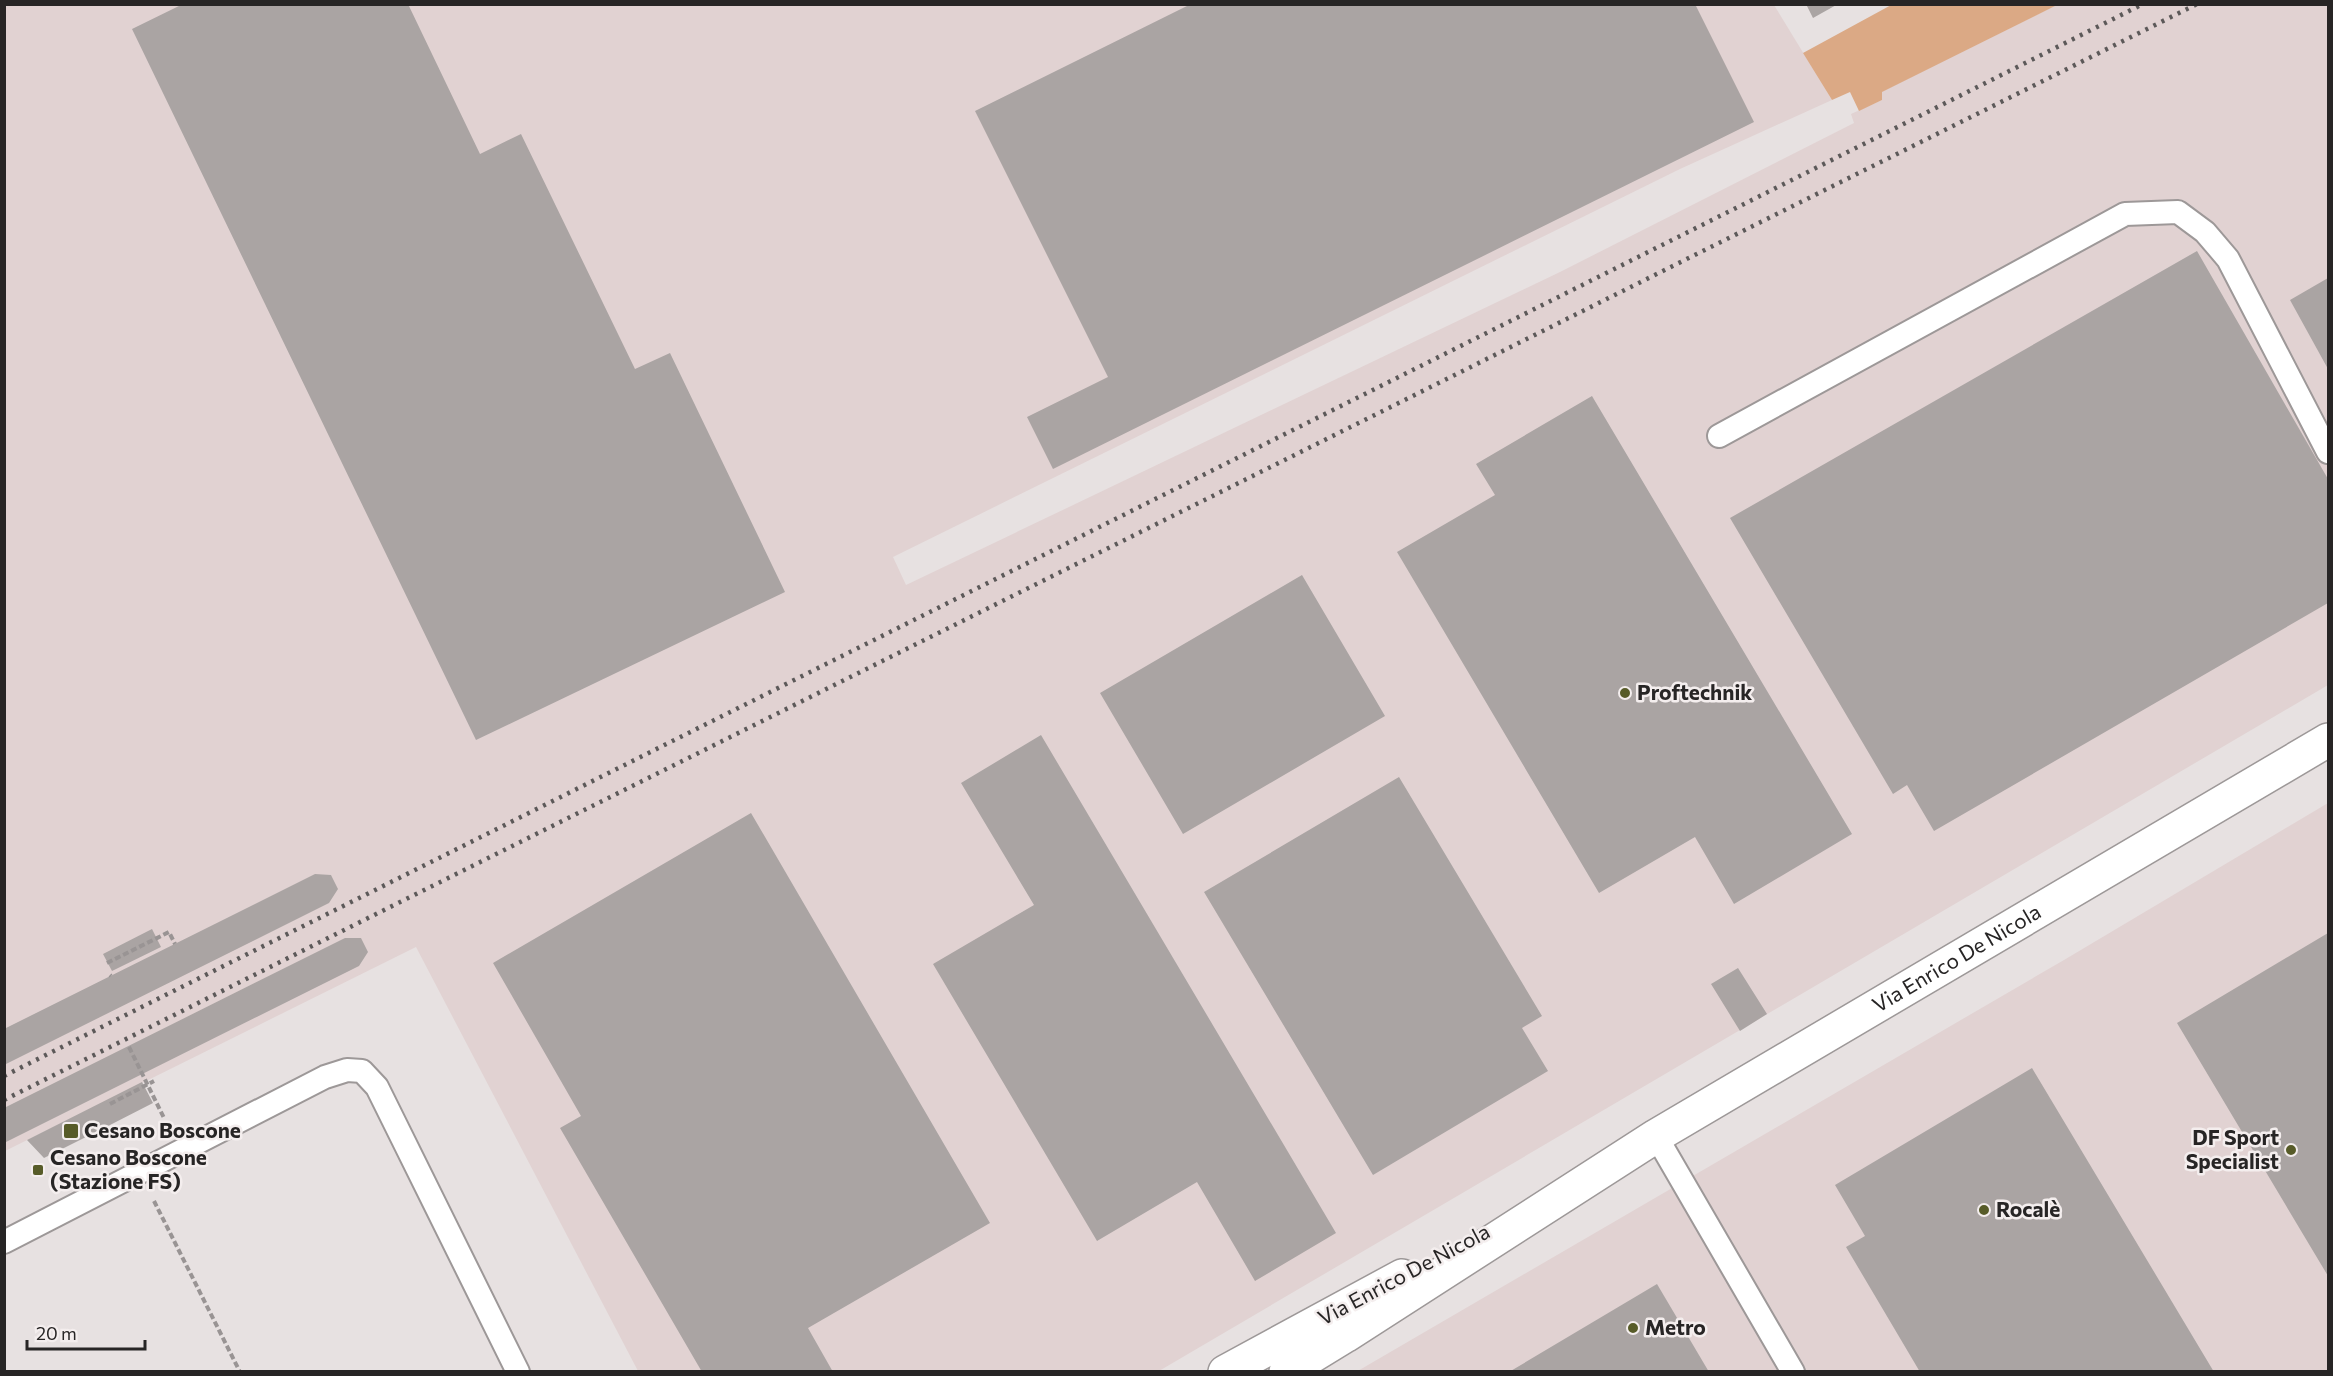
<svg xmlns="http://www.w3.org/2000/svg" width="2333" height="1376" font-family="Commissioner,sans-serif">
  <rect width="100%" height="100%" fill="#e7e1e1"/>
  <path fill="#e1d2d2" d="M5 5H1774L1832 100 1680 169 893 557 906 585 1560 272 1854 123 1851 114 1882 100 1881 92 2057 5H2328V685L1159 1371H638L416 947 5 1151Z
    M2328 803V1371L1356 1372 2064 960Z"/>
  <path fill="#dba985" d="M1893 4H2057V5L1882 92V100L1859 111 1850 92 1832 100 1803 53Z"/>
  <path fill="#aaa4a3" d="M183 4H408L480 154 521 134 635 369 670 353 785 592 476 740 132 29Z
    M1191 4H1695L1754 122 1053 469 1027 417 1108 377 975 111Z
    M1806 4H1838L1813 18Z
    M2197 251 2328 479V603L1934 831 1907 785 1893 794 1730 518Z
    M2328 278V369L2290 300Z
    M1592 396 1852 834 1734 904 1695 837 1599 893 1397 552 1495 495 1476 464Z
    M1302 575 1385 716 1183 834 1100 693Z
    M1041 735 1336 1233 1255 1281 1197 1182 1097 1241 933 964 1034 905 961 783Z
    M1399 777 1542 1016 1522 1028 1548 1071 1373 1175 1204 892Z
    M751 813 990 1223 808 1328 833 1372H702L560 1128 581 1116 493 963Z
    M315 874 331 875 338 889 329 903 4 1065V1029Z
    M152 929 161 947 112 971 103 954Z
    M2328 933V1276L2177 1023Z
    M345 938H361L368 952 359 966 4 1143V1108Z
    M1738 968 1767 1014 1740 1031 1711 984Z
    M2032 1068 2214 1372H1920L1846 1247 1865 1236 1835 1185Z
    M142 1082 153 1103 110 1125 44 1158 27 1140Z
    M1657 1284 1709 1372H1509Z"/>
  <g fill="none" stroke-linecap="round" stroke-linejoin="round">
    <defs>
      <path id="lane" d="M1719 436 2125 214 2178 212 2205 232 2228 259 2328 452
        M1656 1136 1793 1372
        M4 1242 325 1077 347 1070 362 1071 377 1087 518 1372"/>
      <g id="street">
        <path d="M1225 1372 1402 1276"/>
        <path id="s1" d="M1286 1372 1345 1336 1656 1136 2328 740"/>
      </g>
    </defs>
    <use href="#lane" stroke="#9d9898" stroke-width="26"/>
    <use href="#street" stroke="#9d9898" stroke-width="36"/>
    <path stroke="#999494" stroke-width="4" stroke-dasharray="6 3" stroke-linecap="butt" d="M107 963 169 932 175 944
      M110 975 111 976
      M129 1047 164 1118
      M110 1104 154 1081
      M154 1201 240 1372"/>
    <use href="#lane" stroke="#fff" stroke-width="22"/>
    <use href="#street" stroke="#fff" stroke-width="33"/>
    <path stroke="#5c5959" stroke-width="4.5" stroke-dasharray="3 6" stroke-linecap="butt" d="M4 1076 2143 4
      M4 1100 2197 4"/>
  </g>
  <g fill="#575b28" stroke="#f4eeee" stroke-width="2">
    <circle cx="1625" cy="693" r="6"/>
    <rect x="63" y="1123" width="16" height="16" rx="3"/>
    <circle cx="2291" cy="1150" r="6"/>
    <rect x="32" y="1164" width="12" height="12" rx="3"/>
    <circle cx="1984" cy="1210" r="6"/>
    <circle cx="1633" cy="1328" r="6"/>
  </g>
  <g text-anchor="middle" stroke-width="5" stroke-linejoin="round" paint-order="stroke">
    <g font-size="21" font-weight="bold" fill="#272525" stroke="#f4eeee" text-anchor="start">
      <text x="1637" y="700">Proftechnik</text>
      <text x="84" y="1138">Cesano Boscone</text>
      <text x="2279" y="1145" text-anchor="end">DF Sport<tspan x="2279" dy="24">Specialist</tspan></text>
      <text x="50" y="1165">Cesano Boscone<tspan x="50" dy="24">(Stazione FS)</tspan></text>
      <text x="1996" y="1217">Rocalè</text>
      <text x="1645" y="1335">Metro</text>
    </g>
    <g font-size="21" fill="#272525" stroke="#f4eeee">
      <text dy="7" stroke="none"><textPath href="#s1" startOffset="788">Via Enrico De Nicola</textPath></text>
      <text transform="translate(1404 1275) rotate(-28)" y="7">Via Enrico De Nicola</text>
    </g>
  </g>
  <rect width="2333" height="1376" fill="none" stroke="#272525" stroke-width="12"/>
  <path d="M27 1340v9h118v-9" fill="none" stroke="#272525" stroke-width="3"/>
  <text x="36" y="1340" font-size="18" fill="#272525" stroke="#f4eeee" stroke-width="4.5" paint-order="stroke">20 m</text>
</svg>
